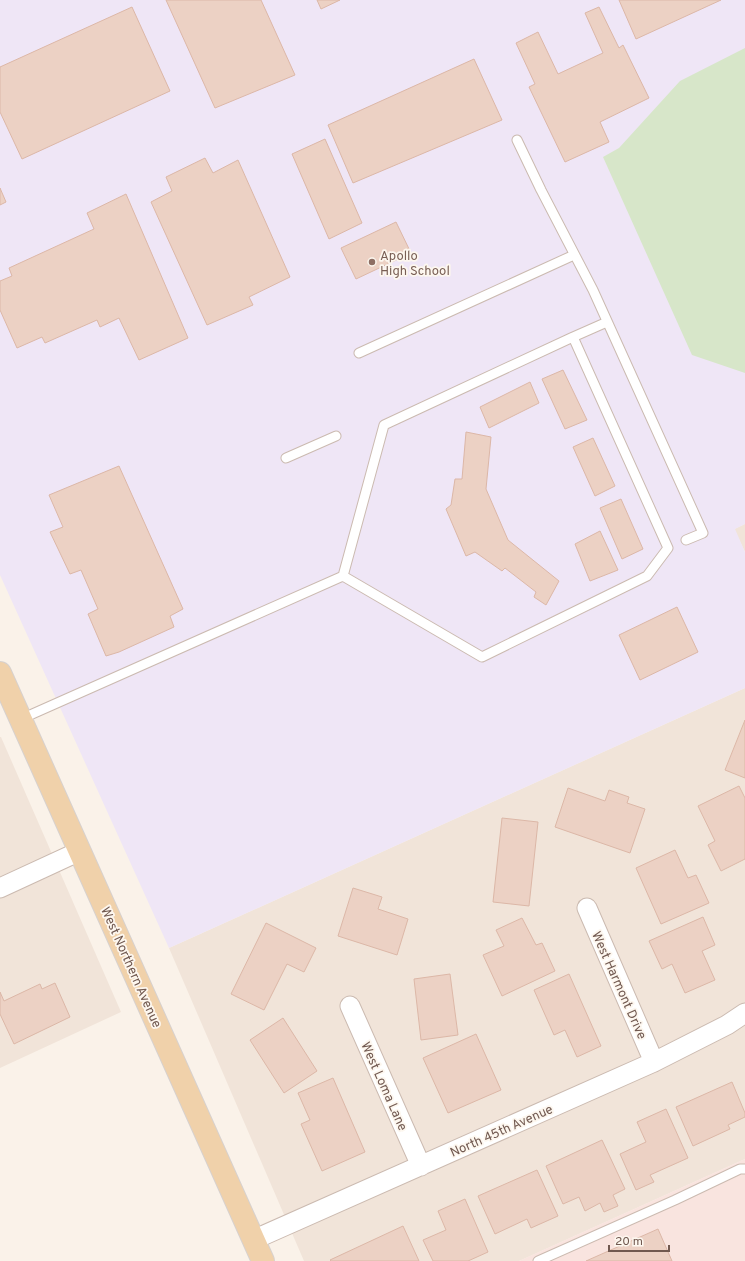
<svg xmlns="http://www.w3.org/2000/svg" width="745" height="1261" font-family="Overpass,sans-serif">
  <rect width="100%" height="100%" fill="#faf2e9"/>
  <path fill="#f1e4d9" d="M745 524V552L734 529Z
    M745 688V1159L519 1261H304L169 948Z
    M0 737H1L121 1012 0 1068Z"/>
  <path fill="#f9e4df" d="M745 1159V1261H519Z"/>
  <path fill="#efe6f6" d="M0 0H745V524L735 529 745 552V688L169 948 0 575Z"/>
  <path fill="#d7e6c9" d="M745 48V373L692 355 603 157 619 148 680 81Z"/>
  <path fill="#ecd1c4" stroke="#dcb7a7" d="M166 0H261L295 75 215 108Z
    M317 0H340L321 9Z
    M619 0H721L636 39Z
    M132 7 170 91 22 159 0 112V67Z
    M599 7 619 48 623 45 649 98 600 122 609 142 565 162 529 87 535 84 516 43 538 32 558 74 603 53 585 13Z
    M474 59 502 120 353 183 328 125Z
    M325 139 362 223 329 239 292 154Z
    M205 158 213 173 238 160 290 277 249 297 253 305 207 325 151 202 172 191 166 177Z
    M0 188 6 202 0 205Z
    M126 194 188 338 139 360 119 318 100 327 97 320 45 343 42 337 17 348 0 310V281L12 276 9 268 94 229 87 213Z
    M396 222 411 253 356 279 341 248Z
    M563 370 587 420 565 429 542 379Z
    M530 382 539 403 489 428 480 407Z
    M466 432 491 437 486 489 508 540 559 581 546 605 534 597 536 592 505 568 502 571 475 552 466 556 446 509 451 505 455 479H462Z
    M593 438 615 486 595 496 573 447Z
    M119 466 183 609 170 616 174 627 119 652 106 656 88 614 98 609 81 570 70 574 50 532 63 527 49 495Z
    M621 499 643 549 622 559 600 508Z
    M600 531 618 570 590 581 575 544Z
    M677 607 698 652 640 680 619 635Z
    M745 720V778L725 770Z
    M739 786 745 798V859L721 871 708 845 715 841 698 806Z
    M568 788 605 801 609 790 629 797 627 803 645 809 630 853 555 827Z
    M502 818 538 822 529 906 493 902Z
    M675 850 688 878 696 875 709 903 661 924 636 868Z
    M353 888 382 897 378 909 408 919 397 955 338 936Z
    M703 917 715 945 702 951 715 980 685 993 672 964 662 969 649 941Z
    M522 918 536 945 542 943 555 971 502 996 483 955 504 946 496 930Z
    M266 923 316 948 304 972 287 964 264 1010 231 994Z
    M450 974 458 1035 421 1040 414 979Z
    M569 974 601 1046 577 1057 565 1030 554 1035 534 990Z
    M55 983 70 1017 14 1044 0 1014V992L4 1001 40 984 42 989Z
    M283 1018 317 1071 284 1093 250 1040Z
    M476 1034 501 1090 448 1113 423 1058Z
    M333 1078 365 1152 322 1171 301 1124 310 1120 298 1093Z
    M732 1082 745 1113V1117L728 1125 730 1129 693 1146 676 1107Z
    M666 1109 688 1158 650 1175 654 1182 636 1190 620 1154 646 1142 637 1122Z
    M602 1140 625 1189 613 1195 618 1206 604 1212 600 1203 585 1211 579 1197 563 1204 546 1166Z
    M537 1170 558 1216 531 1228 527 1219 495 1234 478 1196Z
    M465 1199 488 1252 468 1261H433L423 1240 446 1230 438 1211Z
    M403 1226 419 1261H331L330 1260Z
    M658 1229 672 1261H586Z"/>
  <g fill="none" stroke-linecap="round" stroke-linejoin="round">
    <defs>
      <path id="lane" d="M517 140 541 190 593 290 703 533 686 540
        M573 337 668 548 647 576 482 657 343 576 384 425Z
        M573 337 607 322
        M359 353 574 255
        M286 458 336 436
        M21 719 343 576
        M538 1261 675 1200 740 1169H745"/>
      <path id="street" d="M0 888 80 851
        M587 908 654 1062
        M350 1006 421 1166
        M253 1240 654 1062 727 1025 745 1013"/>
      <path id="primary" d="M0 673 263 1261"/>
    </defs>
    <use href="#lane" stroke="#cbbab0" stroke-width="11"/>
    <use href="#street" stroke="#cbbab0" stroke-width="21"/>
    <use href="#primary" stroke="#d7d1ce" stroke-width="24"/>
    <use href="#lane" stroke="#fff" stroke-width="9"/>
    <use href="#street" stroke="#fff" stroke-width="19"/>
    <use href="#primary" stroke="#f0d1aa" stroke-width="22"/>
  </g>
  <circle fill="#8d6e63" stroke="#fdf7ef" stroke-width="1.5" cx="372" cy="262" r="4"/>
  <g text-anchor="middle" stroke-width="3.5" stroke-linejoin="round" paint-order="stroke">
    <g font-size="13" fill="#785e54" stroke="#fdf7ef" text-anchor="start">
      <text x="380" y="260">Apollo<tspan x="380" dy="15">High School</tspan></text>
    </g>
    <g font-size="13" fill="#715950" stroke="#fdf7ef">
      <text transform="translate(132 967) rotate(66)" y="5">West Northern Avenue</text>
      <text transform="translate(620 985) rotate(66)" y="5">West Harmont Drive</text>
      <text transform="translate(385 1086) rotate(66)" y="5">West Loma Lane</text>
      <text transform="translate(501 1130) rotate(-24)" y="5">North 45th Avenue</text>
    </g>
  </g>
  <path d="M609 1245v6h60v-6" fill="none" stroke="#715950" stroke-width="2"/>
  <text x="615" y="1245" font-size="12" fill="#715950" stroke="#fdf7ef" stroke-width="3" paint-order="stroke">20 m</text>
</svg>
